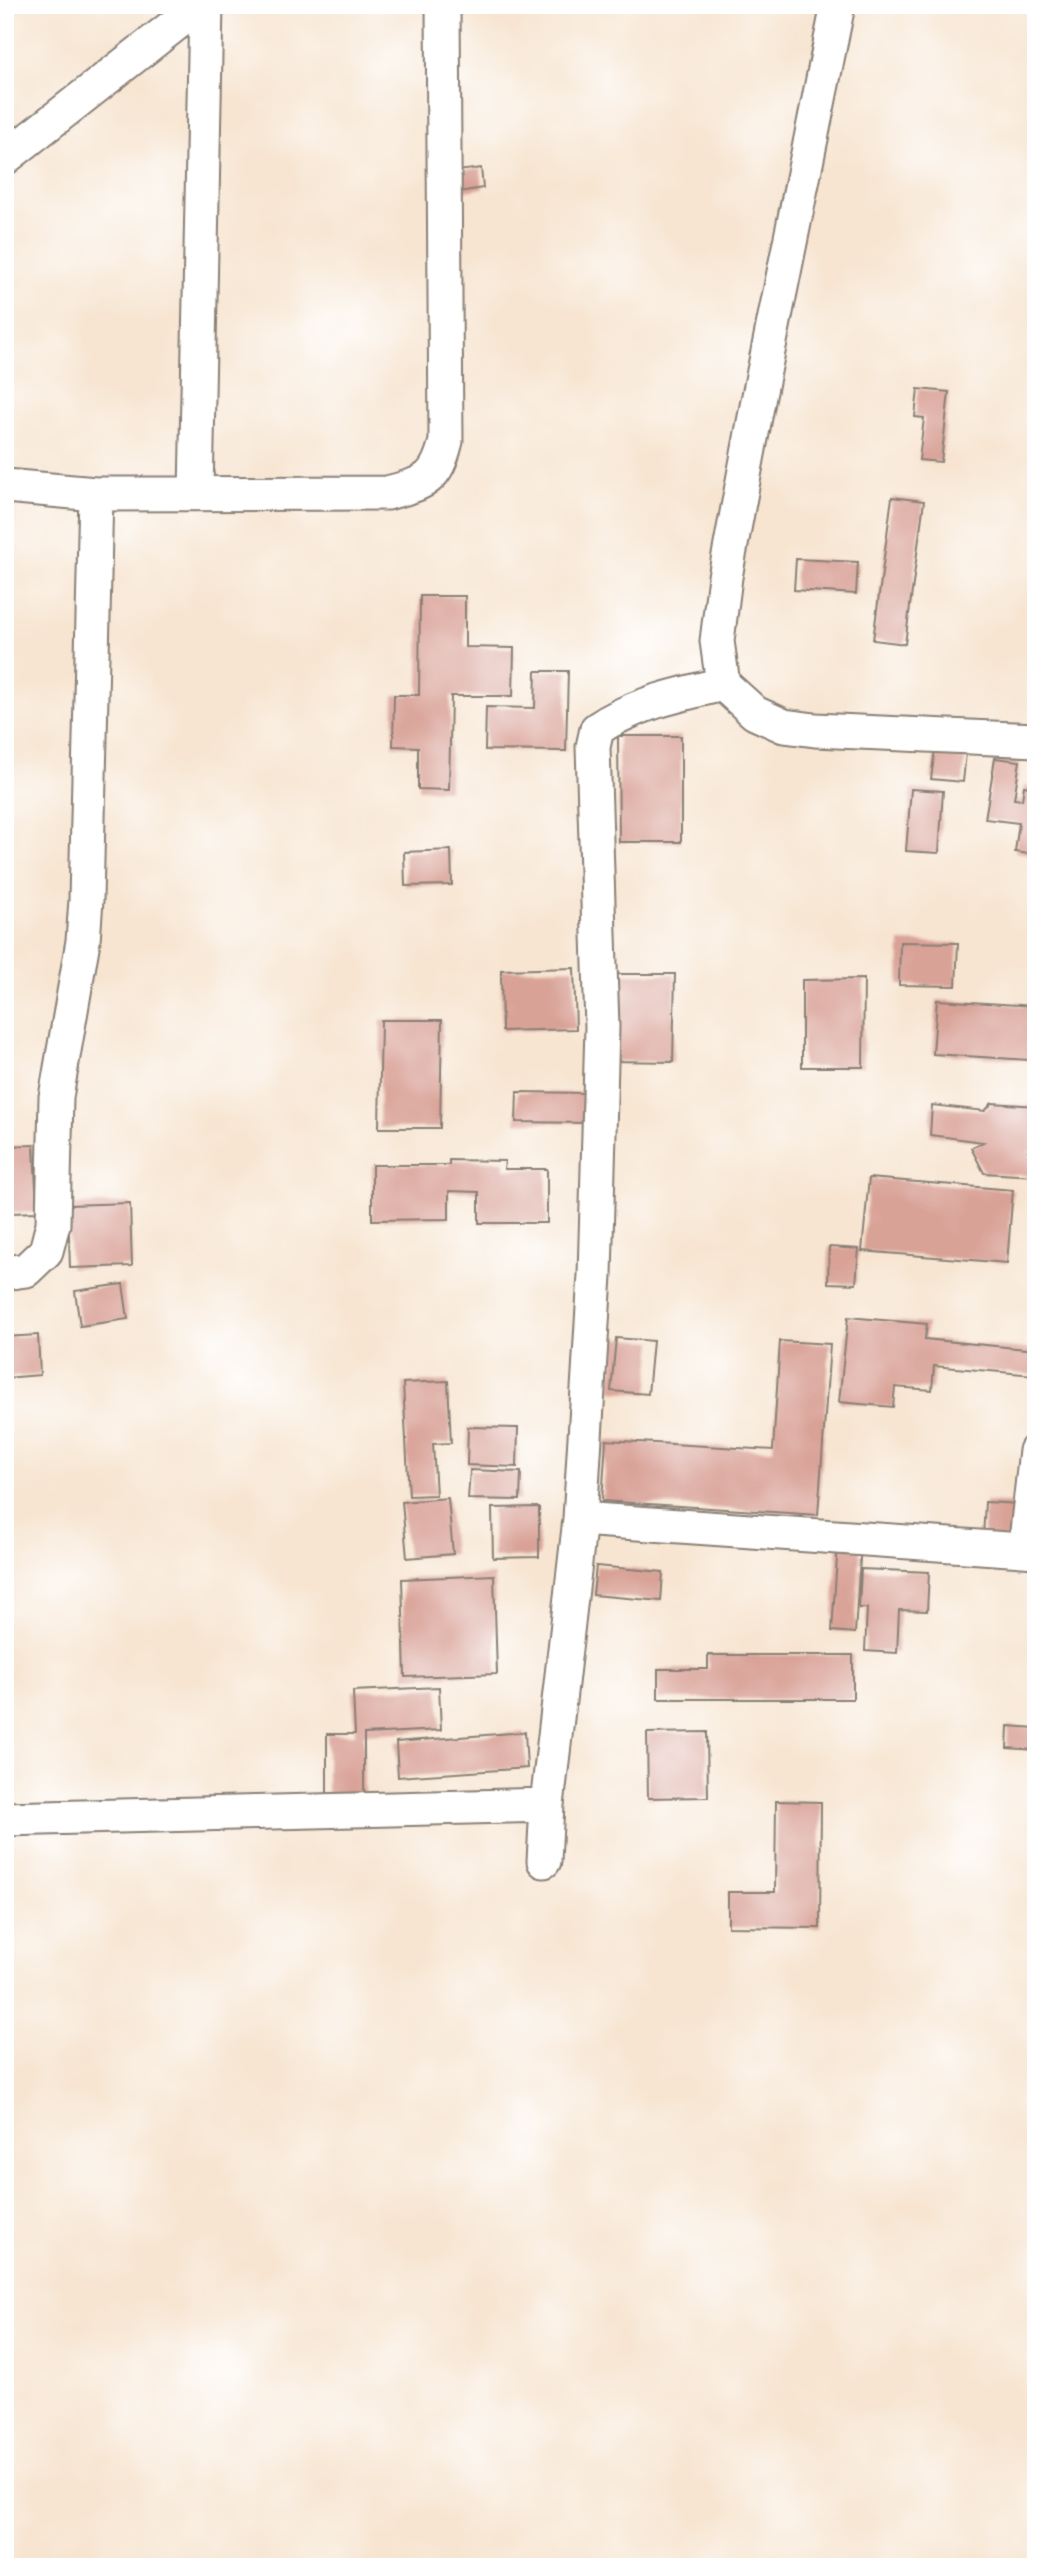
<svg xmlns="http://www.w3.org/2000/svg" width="1041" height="2572" font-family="Kalam,sans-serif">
  <rect width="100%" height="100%" fill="#fff"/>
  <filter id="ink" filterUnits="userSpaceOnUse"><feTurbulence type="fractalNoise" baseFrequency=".0143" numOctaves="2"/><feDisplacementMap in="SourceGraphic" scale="14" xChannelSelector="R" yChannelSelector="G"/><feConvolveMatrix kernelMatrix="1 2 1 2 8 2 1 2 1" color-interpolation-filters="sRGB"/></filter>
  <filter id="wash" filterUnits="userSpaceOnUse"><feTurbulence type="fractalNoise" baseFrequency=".00686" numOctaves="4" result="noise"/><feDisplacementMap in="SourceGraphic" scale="28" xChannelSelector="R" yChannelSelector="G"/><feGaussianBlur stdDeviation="1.57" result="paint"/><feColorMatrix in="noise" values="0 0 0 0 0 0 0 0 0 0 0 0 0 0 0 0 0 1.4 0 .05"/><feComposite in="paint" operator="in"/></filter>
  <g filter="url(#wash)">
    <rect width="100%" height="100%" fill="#f7e5d1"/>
    <g id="blocks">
      <path fill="#d9a297" d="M481 168 483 188 459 192 457 171Z
        M918 389 949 392 941 462 919 460 924 418 915 417Z
        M892 497 924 501 905 644 873 640Z
        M796 559 858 562 856 594 794 590Z
        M420 596H465V647L514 648 513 696H451L449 790 418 789V747L393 746 394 695H419Z
        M536 671H568L566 751 485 750 486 707 535 708Z
        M618 736H681V842H619Z
        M935 749 966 753 963 782 931 779Z
        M995 758 1020 761 1014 799 1022 800 1024 786 1036 788V855L1015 852 1019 823 985 819Z
        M911 789 943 791 939 853 906 851Z
        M451 850 452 885 405 886 404 852Z
        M900 942 958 943 956 986 899 985Z
        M574 968 576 1029 502 1031 501 970Z
        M611 974H675L673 1062 610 1061Z
        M864 979 863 1067H802V980Z
        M937 1000 1036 1006V1048H1031L1030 1060 933 1054Z
        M381 1020H442L440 1128H379Z
        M517 1092 588 1093 587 1123 516 1122Z
        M992 1103 1036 1106V1152L1028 1151 1036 1165V1176L984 1173 971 1148 983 1142 930 1135 932 1105 985 1111Z
        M34 1145 37 1212 12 1213 9 1146Z
        M449 1160 505 1161 504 1169H547V1223H479V1192L449 1191V1219L372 1220V1165H449Z
        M869 1178 1013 1190 1007 1263 862 1251Z
        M130 1203 132 1266 70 1268 68 1205Z
        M829 1247 859 1249 856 1284 828 1283Z
        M123 1284 128 1319 80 1326 75 1291Z
        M848 1317 927 1324 925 1339 1036 1350 1034 1375 934 1366 932 1390 895 1387 893 1407 839 1402Z
        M38 1335 40 1375 5 1378V1337Z
        M616 1338 653 1341 648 1394 611 1391Z
        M780 1341 830 1344 818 1515 602 1501 606 1440 773 1450Z
        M448 1381 451 1443 433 1444 436 1495 409 1496 403 1383Z
        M468 1427 518 1428 517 1467 467 1465Z
        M470 1470 521 1472 520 1500 468 1499Z
        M448 1498 453 1554 407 1558 402 1502Z
        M985 1502 1020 1504 1019 1539 983 1538Z
        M539 1507V1557L493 1558 492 1508Z
        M838 1543 861 1544 855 1633 832 1631Z
        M596 1566 663 1572 661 1601 593 1595Z
        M861 1569 929 1572 927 1611 899 1610 897 1653 865 1651 867 1608H859Z
        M494 1575 497 1674 405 1677 402 1579Z
        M708 1655H853V1699H658V1669H708Z
        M439 1687 441 1730 364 1734V1796L327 1797V1734H355L353 1691Z
        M1008 1726 1036 1728V1750L1007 1748Z
        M525 1732 527 1768 398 1777 396 1742Z
        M707 1732 708 1797 648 1798 647 1733Z
        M776 1801 821 1802 820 1928 728 1927V1892H775Z"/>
    </g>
  </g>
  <g filter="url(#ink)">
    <use href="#blocks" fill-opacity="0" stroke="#8a8076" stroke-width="2"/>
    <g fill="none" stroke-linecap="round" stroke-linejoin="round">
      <defs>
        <path id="street" d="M838 5 758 401 725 577 717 641 723 684 755 713 784 726 815 730 1036 740
          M5 158 200 5
          M5 486 96 494 387 493C425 483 436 481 446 441L443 5
          M196 493 206 5
          M5 1273 26 1270 46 1251 53 1224 56 1097 83 941 86 900 96 494
          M580 1519 1036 1551
          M1025 1550 1036 1451
          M5 1819 547 1805
          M544 1861 547 1805 580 1519 595 1275 602 1027 593 747 597 729C635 703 679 695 723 684"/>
      </defs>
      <use href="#street" stroke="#8a8076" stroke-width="37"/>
      <use href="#street" stroke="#fff" stroke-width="33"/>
    </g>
  </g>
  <rect width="1041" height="2572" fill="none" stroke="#fff" stroke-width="28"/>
</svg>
